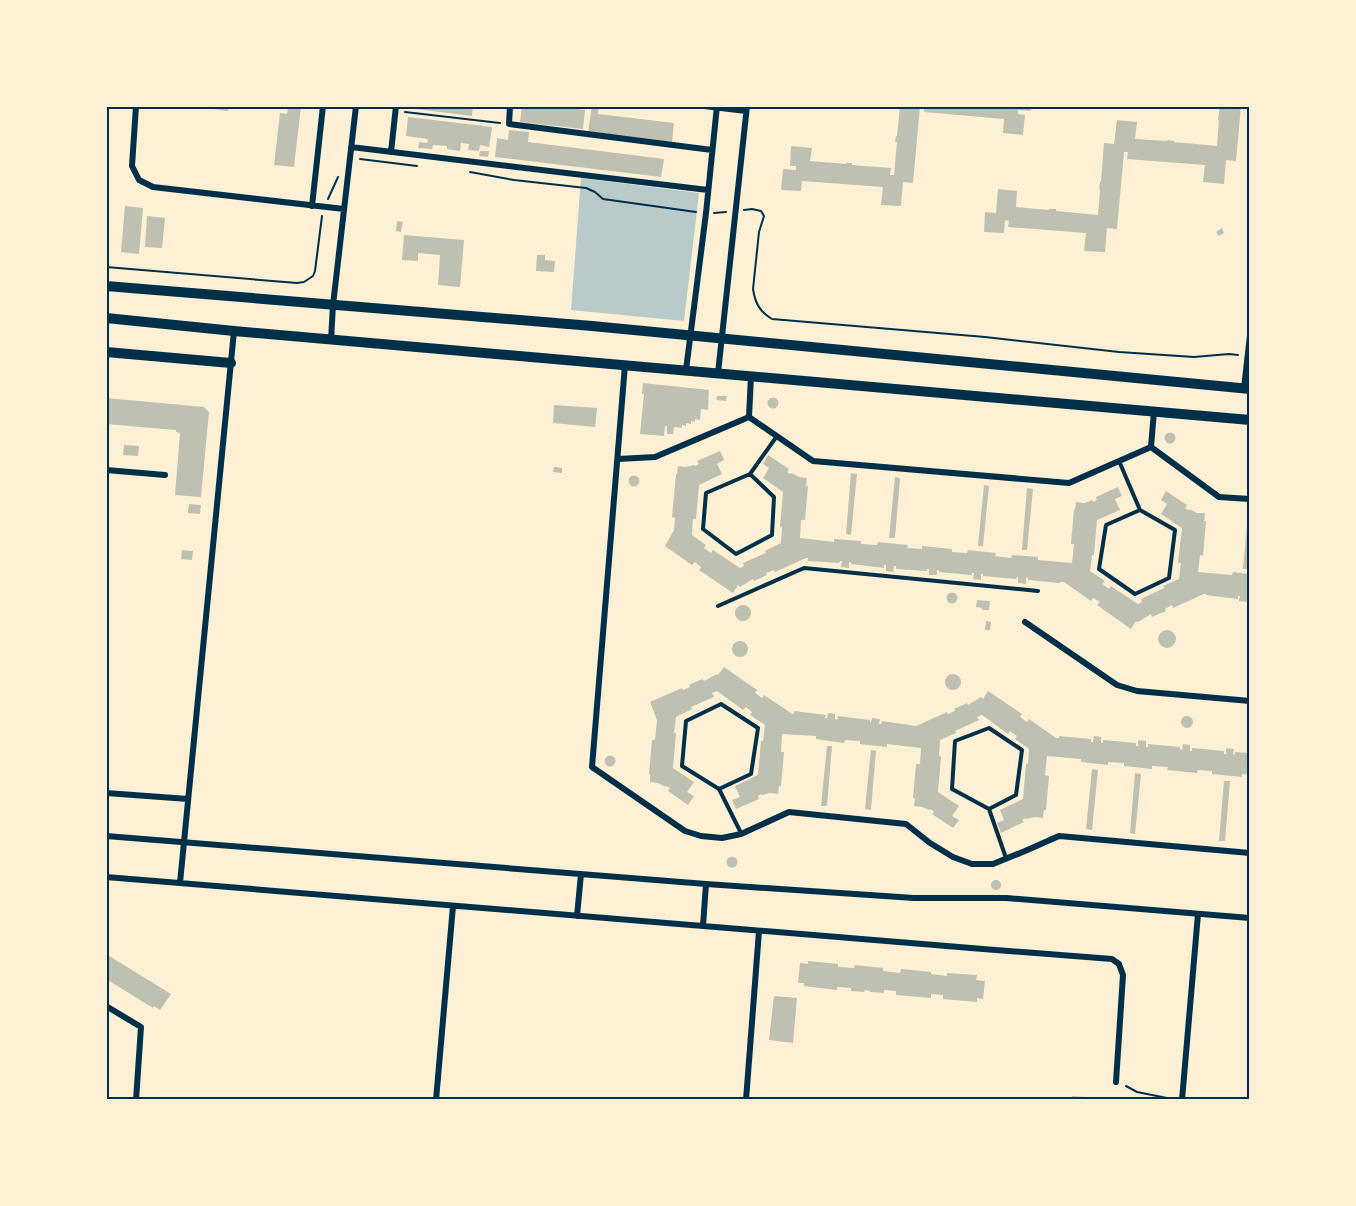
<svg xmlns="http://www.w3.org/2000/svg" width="1356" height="1206" font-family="Mulish,sans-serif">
  <rect width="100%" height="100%" fill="#fdf0d5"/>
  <path fill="#b9caca" d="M581 178 699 193 684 321 571 310Z"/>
  <path fill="#bec0b2" d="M206 106H228V111L206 108Z
    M283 106H301L294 167 274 165 280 113 287 114 288 109 283 108Z
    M408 106H473L472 116 408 108Z
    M522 106H556L585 110 583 129 520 122Z
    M592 106H599L598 114 674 123 672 142 588 132Z
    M900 106H920L913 183 903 182 901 206 881 205 883 187 802 181 801 191 781 190 783 169 796 170V166H790L791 146 812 148 810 161 846 164V163H852V165L891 168 890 175H894L897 142H895L896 136H897Z
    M925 106H1032L1031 111 1018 110V114L1025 115 1023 135 1003 133 1004 119 924 112Z
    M1220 106H1241L1236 161 1226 160 1224 184 1203 182 1205 165 1127 159 1128 152H1124L1117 229 1107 228 1105 252 1084 251 1086 233 1008 227 1009 221 1005 220 1004 233 984 232 985 212 996 213 998 189 1017 191 1016 207 1049 210V209H1056V211L1098 215 1100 189H1099L1100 182H1101L1104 143 1114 144 1117 120 1137 122 1135 139 1167 141V140L1174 141V142L1217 146 1219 120H1218Z
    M408 117 492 127 489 147 480 145 479 151 468 150 469 144 461 143 460 151 447 149V146L433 145 432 149 418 148 419 142 427 143 428 139 406 136Z
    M509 130 529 132 528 142 664 159 661 177 495 157 497 138 508 140Z
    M480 151H489L488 157 479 156Z
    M125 206 143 208 139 254 121 252Z
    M147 216 165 218 162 248 145 247Z
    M397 221 403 222 401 232 396 231Z
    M1222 228 1224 233 1219 236 1216 232Z
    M404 235 464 240 460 287 438 285 440 255 418 253V261L402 260Z
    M537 255H545V260L555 261 554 272 536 271Z
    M643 383 709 390 708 410 701 409 700 420 695 419V422L691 421V424L686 423V426L682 425V428L674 427 673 434H667V426H665L664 436 640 434 644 394H642Z
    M717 396H727L726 401 716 400Z
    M767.5 403a5.5 5.5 0 1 1 11 0a5.5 5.5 0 1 1-11 0Z
    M106 398 204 407 209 412 201 497 175 495 180 433 176 432V430L106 424Z
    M554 405 597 408 595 427 553 423Z
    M1164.5 438a5.5 5.5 0 1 1 11 0a5.5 5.5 0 1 1-11 0Z
    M124 445 139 446 138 456 123 455Z
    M720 451 724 460 717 464 722 474 699 485 696 519H693L692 535 706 545 704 548 711 553 713 550 740 568 744 566 743 563 766 553 765 551 781 543 782 527H780L783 492 763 478 769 468 763 464 768 455 789 469 787 472 790 474 791 473 799 477 807 478 806 486H808L805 520H801L800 538 834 542V539L861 541V544L877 545 878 542 908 545 907 548 922 549V546L952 549V552L967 553 968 550 996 553 995 556 1011 558 1012 555 1038 557V560L1072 563 1074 544H1071L1074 509 1075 510 1076 502 1084 503 1093 500V502L1097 500 1096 497 1118 487 1122 496 1115 499 1120 510 1097 520 1094 555H1092L1090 571 1105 581 1102 584 1109 589 1111 586 1138 604 1142 602 1141 599 1164 588 1163 586 1179 579 1181 563H1178L1182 528 1161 514 1167 504 1161 500 1166 491 1187 505 1185 508 1188 510 1189 509 1197 513H1205L1204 521H1206L1203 556 1200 555 1198 572 1232 575 1233 572 1250 574V597H1248L1247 602 1239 601 1240 596H1238V599L1206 595V594H1204L1173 608 1172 605 1165 609 1166 611 1152 617 1151 614 1138 622 1136 621 1131 629 1097 605 1100 602 1093 598 1091 601 1064 582H1061L1060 583 1028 580V578L1026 577V584L1018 583V577H1017L1016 579 983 576V574H981V580L973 579 974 573H972V575L939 572V570H937V575H929V569H927V571L896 569V566H894L893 572 886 571V565H884V568L851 564V562H849V568L841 567 842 561H840L839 563 808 561V558H806L775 572 774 570 766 573 767 575 754 581 753 579 740 587 738 585 733 593 699 570 701 567 695 562 692 565 665 546 674 530 675 518 672 517 676 474H677L678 466 686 467 694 465 695 466 699 464 697 461Z
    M554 467 562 468V473L553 472Z
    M851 473 857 474 851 535 846 534Z
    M628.5 481a5.5 5.5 0 1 1 11 0a5.5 5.5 0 1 1-11 0Z
    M895 477 900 478 895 538H889Z
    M984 485 989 486 983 546H978Z
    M1027 488 1033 489 1027 550H1022Z
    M189 504 201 505 200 514 188 513Z
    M1248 513H1250L1248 569H1243Z
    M182 550 193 551 192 560 181 559Z
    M946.5 598a5.5 5.5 0 1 1 11 0a5.5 5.5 0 1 1-11 0Z
    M977 600 990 601 989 610H982V608L976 607Z
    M735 613a8 8 0 1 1 16 0a8 8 0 1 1-16 0Z
    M986 621 991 622 990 630H985Z
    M1158 639a9 9 0 1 1 18 0a9 9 0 1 1-18 0Z
    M732 649a8 8 0 1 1 16 0a8 8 0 1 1-16 0Z
    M724 667 757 690 755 693 762 698 764 695 791 713 794 714V711L826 715 825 718H827L828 713 835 714V719L837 720 838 716 870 720V722H871L872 718 880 719 879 724H881L882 721 916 726 947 712 948 714 955 711 954 709 967 703 968 705 981 697 983 699 988 691 1022 714 1020 717 1027 722 1029 719 1056 738H1059V736L1091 739V742H1093L1094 736 1101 737V743H1103V740L1136 743V746H1138V740L1146 741V747H1148V744L1180 747V749L1182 750 1183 744 1190 745V751H1192V748L1224 751V754H1226V748L1234 749 1233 754 1235 755V752L1250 753V775L1242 774V777L1212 774V771L1198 770 1197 773 1167 770 1168 767 1152 766V769L1124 766V763L1108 762V765L1081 762V759L1047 756 1045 775 1049 776 1046 810H1044L1043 818 1035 817 1027 819 1026 818 1022 820 1024 822 1001 833 997 823 1004 820 1000 810 1023 799 1026 764H1028L1029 749 1015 739 1017 736 1010 731 1008 734 982 715 977 717 979 720 955 731 956 733 940 740 939 756 941 757 938 792 959 806 952 816 959 820 953 828 932 814 934 812 931 809 930 810 922 807 914 806 915 798H913L916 764H920L921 748 887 744V747L860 744V741L845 740 844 743 816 739V736L782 734 781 752H784L781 786H779L778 794 770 793 762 795 761 794 758 796 759 799 736 809 732 800 740 797 735 786 758 775 761 741H763L765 725 750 715 752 712 746 707 743 710 717 691 712 693 714 697 691 707 692 709 676 717 674 733H676L673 768 694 782 687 792 694 796 688 805 668 791 670 788 666 786V787L658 783 650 782V774H649L652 740H655L657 720 650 702 682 688 683 690 690 687 689 685 702 679 704 681 717 674 718 675Z
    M945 682a8 8 0 1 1 16 0a8 8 0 1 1-16 0Z
    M1181 722a6 6 0 1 1 12 0a6 6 0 1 1-12 0Z
    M827 746H832L827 806H821Z
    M871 750 876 751 871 810 865 809Z
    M604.5 761a5.5 5.5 0 1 1 11 0a5.5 5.5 0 1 1-11 0Z
    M1092 769 1098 770 1092 830 1086 829Z
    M1135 773 1141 774 1135 834 1130 833Z
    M1224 781H1230L1225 841H1219Z
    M726.5 862a5.5 5.5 0 1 1 11 0a5.5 5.5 0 1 1-11 0Z
    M991 885a5 5 0 1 1 10 0a5 5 0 1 1-10 0Z
    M106 954 171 994 160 1010 154 1006 153 1008 106 979Z
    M808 961 838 964V967L854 968 855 965 883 968V971L900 973 901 969 931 972V974L947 976V973L977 975 976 980 985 981 983 999 977 998V1002L943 999V995L931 994V998L896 995V991L884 990V993L870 992V991L865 990 864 992 851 991V988L837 987V990L804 986V983H798L800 963 808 964Z
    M774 996 797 998 793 1043 769 1040Z
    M1072 1096 1097 1098V1100H1072Z"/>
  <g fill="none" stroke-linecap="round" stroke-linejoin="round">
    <path stroke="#003049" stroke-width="2" d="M405 112 500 123
      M360 159 417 166
      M470 172 514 180 586 188 595 192 603 199 696 212
      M328 199 338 177
      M744 210 752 209 761 211 764 216 759 232 753 289C755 303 760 312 772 319L985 337 1119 352 1194 357 1229 354 1238 355
      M714 213 726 212
      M106 267 297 283 304 282 313 276 315 271 322 216
      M1126 1086 1137 1092 1172 1099"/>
    <path stroke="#003049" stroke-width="4" d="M1119 461 1140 510 1106 525 1099 569 1135 594 1169 578 1175 530 1140 510
      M750 474 774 497 772 535 736 554 703 529 706 493 750 474 777 436
      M718 606 804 568 1038 591
      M719 789 682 766 686 721 721 704 758 728 751 774 719 789 741 833
      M989 809 952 789 955 741 989 728 1022 750 1016 795 989 809 1006 858"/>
    <path stroke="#003049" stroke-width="6" d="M136 106 132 166 139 180 153 187 344 209
      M510 106 509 124 712 150
      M704 106 746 111
      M351 147 708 190
      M391 152 396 106
      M312 206 323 106
      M331 340 333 305 356 106
      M625 365 592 767 685 831 701 836 722 838 741 834 789 812 906 824 930 843 953 857 972 864H993L1025 851 1059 836 1250 853
      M686 370 706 213 717 106
      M718 373 747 106
      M1244 388 1250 335
      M749 417 751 376
      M1151 447 1219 497 1250 499
      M1151 447 1154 411
      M618 459 655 457 749 417 813 461 1069 483 1151 447
      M106 470 165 475
      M1025 622 1117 685 1137 691 1250 701
      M106 793 188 799
      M106 836 706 884 914 898H1006L1250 918
      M106 877 983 949 1112 959 1119 964 1123 975 1116 1082
      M180 883 234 331
      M577 916 581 874
      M703 926 706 884
      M106 1006 141 1027 136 1100
      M436 1100 453 906
      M746 1100 759 931
      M1182 1100 1198 914"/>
    <path stroke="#003049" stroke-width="10" d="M106 286 592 326 1250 389
      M106 318 234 331 1250 420
      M106 352 231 363"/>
  </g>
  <rect width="1356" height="1206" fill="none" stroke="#fdf0d5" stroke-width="216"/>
  <rect x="108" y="108" width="1140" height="990" fill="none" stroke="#003049" stroke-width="2"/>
</svg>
